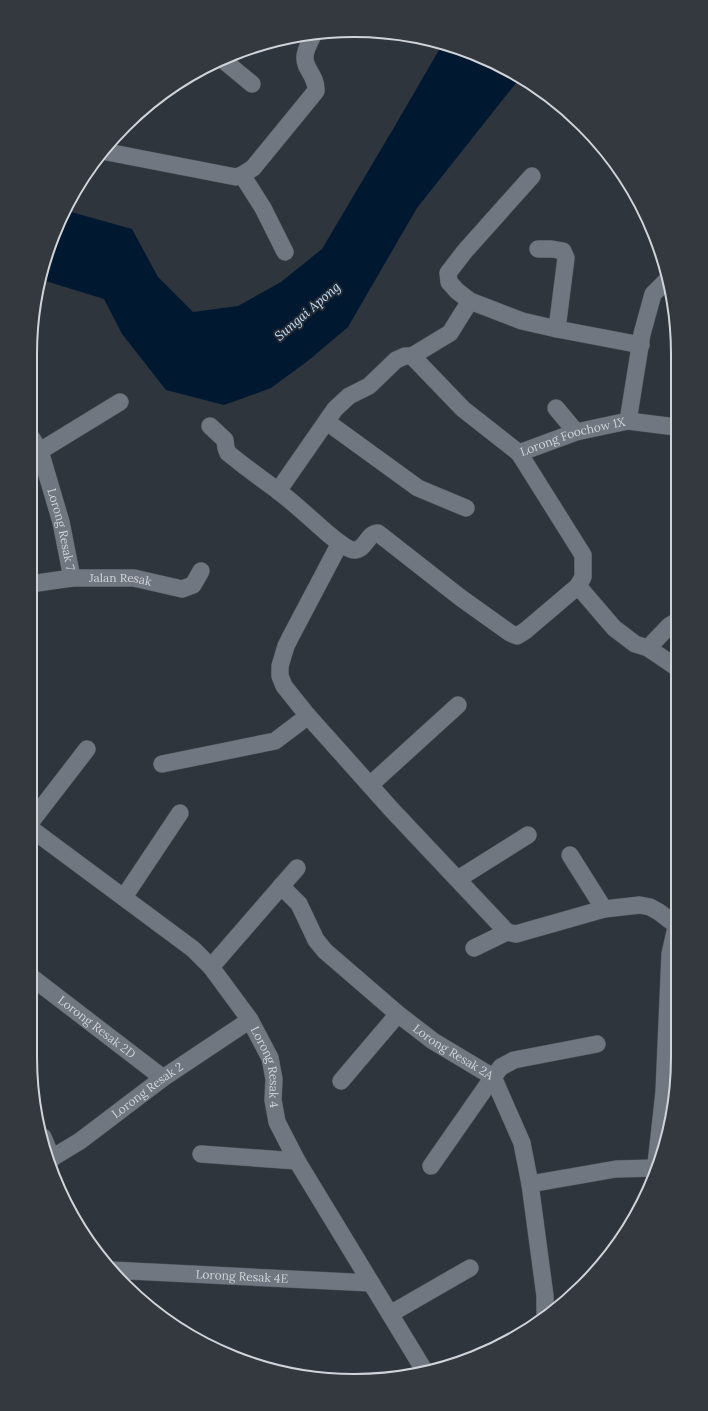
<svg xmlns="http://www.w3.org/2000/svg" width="708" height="1411" font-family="Lora,serif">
  <rect width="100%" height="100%" fill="#2f353c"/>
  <path fill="#001931" d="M443 43 497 63 520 78 417 208 348 327 309 360 271 388 224 405 166 390 122 334 104 299 39 279 41 270 64 210 132 229 158 277 193 312 238 306 281 282 322 249 396 124Z"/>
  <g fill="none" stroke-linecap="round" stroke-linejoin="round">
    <defs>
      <g id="minor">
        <path d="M223 60 252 84"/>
        <path d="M102 151 236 177 242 175 253 168 316 91C317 76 304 69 305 57 305 49 311 40 314 33"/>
        <path d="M242 175 263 208 285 252"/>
        <path d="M532 176 465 251 448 273 449 282 457 291 470 301 522 321 557 329 641 345"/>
        <path d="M538 249H552L563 251 566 258 557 329"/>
        <path id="s1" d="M412 356 463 409 519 453 576 432 628 421 676 427"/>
        <path d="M556 408 576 432"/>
        <path d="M628 421 642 334 653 294 667 280"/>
        <path d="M327 422 418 488 466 508"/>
        <path d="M210 426 225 440 226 448 228 453C244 466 260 478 277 490 294 503 310 518 326 532 332 537 347 550 354 550 366 550 367 533 378 533L461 598 510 633 517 636 525 631 578 586"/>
        <path id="s2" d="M31 437 40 451 61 522 72 578"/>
        <path d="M40 451 120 402"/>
        <path d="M519 453 583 555V577L578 586 614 628 635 644 648 648 676 667"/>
        <path d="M278 491 335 409 349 396 369 386 396 360 405 356H412L450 333 470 301"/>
        <path d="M340 543 291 636 286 646 280 666V676L284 686 308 716 392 810 507 932 516 934 604 909 640 905 650 907 659 912 676 925"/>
        <path id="s3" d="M30 584 72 578H134L182 589 193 585 201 571"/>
        <path d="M648 648 669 626 676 622"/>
        <path d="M162 764 275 741 308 716"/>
        <path d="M370 785 458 705"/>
        <path d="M30 823 87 749"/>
        <path id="s4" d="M30 828 193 949 211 967 250 1020 270 1058 274 1079 273 1100 277 1122 297 1161 424 1370"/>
        <path d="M570 855 604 909"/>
        <path d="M458 879 528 835"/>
        <path id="s5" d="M281 886 299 904 316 940 325 951 398 1014 433 1041 493 1077 522 1143 530 1184 545 1296V1313"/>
        <path d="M124 897 180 813"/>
        <path d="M474 948 507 932"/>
        <path d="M211 967 297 868"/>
        <path id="s6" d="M30 976 163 1078"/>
        <path d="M341 1081 398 1014"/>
        <path d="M43 1137 52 1159"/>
        <path d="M201 1154 297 1161"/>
        <path id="s7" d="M47 1161 80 1141 163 1078 250 1020"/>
        <path d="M431 1166 493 1077 501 1067 514 1060 597 1044"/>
        <path d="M655 1173 664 1092 670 954 677 923"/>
        <path d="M530 1184 616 1169 655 1168"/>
        <path id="s8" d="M111 1270 371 1283"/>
        <path d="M390 1314 470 1268"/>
      </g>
    </defs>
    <use href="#minor" stroke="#4e535a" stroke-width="18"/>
    <use href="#minor" stroke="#717780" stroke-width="17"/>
  </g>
  <g text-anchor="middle" stroke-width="4" stroke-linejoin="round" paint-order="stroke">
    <g font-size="12" fill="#d0d4d9" stroke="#252b32">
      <text dy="4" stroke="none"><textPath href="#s1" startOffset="201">Lorong Foochow 1X</textPath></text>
      <text dy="4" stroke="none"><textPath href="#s2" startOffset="98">Lorong Resak 7</textPath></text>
      <text dy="4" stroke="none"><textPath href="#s3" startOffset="91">Jalan Resak</textPath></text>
      <text dy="4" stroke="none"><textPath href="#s6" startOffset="84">Lorong Resak 2D</textPath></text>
      <text dy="4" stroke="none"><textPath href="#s5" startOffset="243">Lorong Resak 2A</textPath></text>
      <text dy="4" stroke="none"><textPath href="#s4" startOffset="345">Lorong Resak 4</textPath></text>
      <text dy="4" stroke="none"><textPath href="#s7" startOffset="123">Lorong Resak 2</textPath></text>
      <text dy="4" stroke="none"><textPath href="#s8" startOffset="131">Lorong Resak 4E</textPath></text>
    </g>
    <g font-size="13" font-style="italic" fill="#c1e0fe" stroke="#252b32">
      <text transform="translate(307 311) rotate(-41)" y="5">Sungai Apong</text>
    </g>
  </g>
  <path d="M0 0H708V1411H0ZM354 37H354A317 317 0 0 1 671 354V1057A317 317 0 0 1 354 1374H354A317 317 0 0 1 37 1057V354A317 317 0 0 1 354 37Z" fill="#33393f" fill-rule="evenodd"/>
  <path fill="none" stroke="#d0d4d9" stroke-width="2" d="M354 37H354A317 317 0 0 1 671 354V1057A317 317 0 0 1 354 1374H354A317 317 0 0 1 37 1057V354A317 317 0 0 1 354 37Z"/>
</svg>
